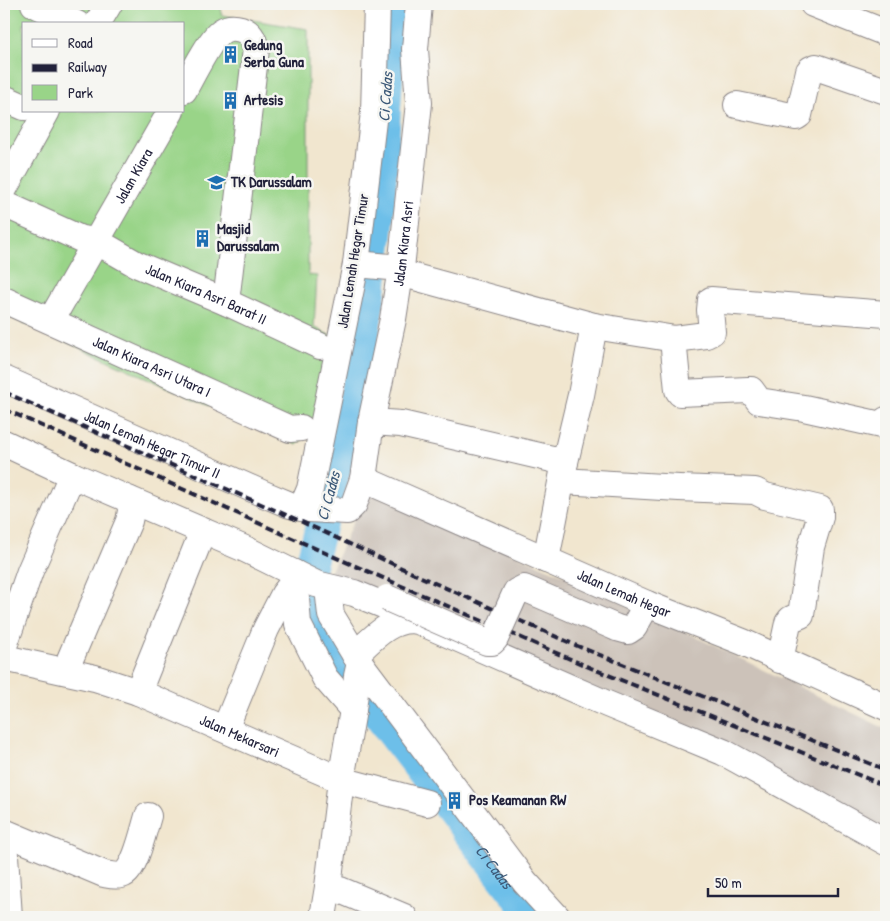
<svg xmlns="http://www.w3.org/2000/svg" width="890" height="921" font-family="'Patrick Hand',sans-serif">
  <rect width="100%" height="100%" fill="#f6f6f2"/>
  <filter id="ink" filterUnits="userSpaceOnUse"><feTurbulence type="fractalNoise" baseFrequency=".02" numOctaves="2"/><feDisplacementMap in="SourceGraphic" scale="10" xChannelSelector="R" yChannelSelector="G"/><feConvolveMatrix kernelMatrix="1 2 1 2 8 2 1 2 1" color-interpolation-filters="sRGB"/></filter>
  <filter id="wash" filterUnits="userSpaceOnUse"><feTurbulence type="fractalNoise" baseFrequency=".0096" numOctaves="4" result="noise"/><feDisplacementMap in="SourceGraphic" scale="20" xChannelSelector="R" yChannelSelector="G"/><feGaussianBlur stdDeviation="1.12" result="paint"/><feColorMatrix in="noise" values="0 0 0 0 0 0 0 0 0 0 0 0 0 0 0 0 0 1.4 0 .05"/><feComposite in="paint" operator="in"/></filter>
  <g filter="url(#wash)">
    <rect width="100%" height="100%" fill="#f1e6cf"/>
    <path fill="#ccc2b9" d="M367 491 605 593 886 729V839L327 580Z"/>
    <path fill="#99d488" stroke="#5e7b62" fill-rule="evenodd" d="M4 4H222L221 15 308 29V275L317 276 314 327 333 337 315 425 297 445 4 314ZM24 24H184V111H24Z"/>
    <g fill="none" stroke-linecap="round" stroke-linejoin="round">
      <path stroke="#6dbfe9" stroke-width="31" id="s1" d="M392 4 378 230 371 288 355 395 304 590 335 659 533 917"/>
    </g>
  </g>
  <g filter="url(#ink)">
    <g fill="none" stroke-linecap="round" stroke-linejoin="round">
      <defs>
        <g id="minor">
          <path d="M34 4 77 24"/>
          <path id="s2" d="M377 4 374 112 356 264 310 489 302 508 308 509 347 511 354 504 363 479 371 422 393 319 401 268 419 103 415 49 419 4"/>
          <path d="M813 4 886 33"/>
          <path d="M97 24 109 4"/>
          <path d="M184 90C191 77 211 37 222 31 228 27 234 27 241 29 250 32 254 39 256 49L226 302"/>
          <path d="M4 98 24 107"/>
          <path d="M737 105 796 117 799 115 809 71 811 69 816 67 886 91"/>
          <path d="M4 189 47 111"/>
          <path id="s3" d="M4 204 81 239 96 241 136 264 226 302 320 346"/>
          <path d="M356 264 401 268"/>
          <path d="M400 273 594 326 675 339 706 335 712 332 710 310 711 300 886 314"/>
          <path id="s4" d="M4 300 290 429 301 428"/>
          <path id="s5" d="M51 320 171 111"/>
          <path d="M673 339 678 390 680 393 748 390H751L759 401 804 408 881 425 884 424 886 420"/>
          <path id="s6" d="M4 379 266 495 290 505 302 508"/>
          <path d="M371 422 401 424 565 462"/>
          <path d="M4 443 72 475 245 549 316 584 354 593 405 614 406 616"/>
          <path id="s7" d="M363 479 647 604 743 642 886 707"/>
          <path d="M562 481 679 488 755 491 765 496 820 509V517L811 547 801 615 791 619 788 623 780 660"/>
          <path d="M546 560 565 462 581 395 594 326"/>
          <path d="M294 573 298 624 325 678 353 710"/>
          <path d="M328 588 331 615 360 663 525 882 557 917"/>
          <path d="M617 628 628 631 634 627 647 604"/>
          <path d="M4 646 30 571 72 475"/>
          <path d="M355 655C372 639 392 616 418 621L607 704 723 752 886 842"/>
          <path id="s8" d="M4 658 95 678 138 692 341 780 328 887 323 917"/>
          <path d="M360 663 357 676 353 710 341 780 427 803"/>
          <path d="M65 671 129 521 131 511 130 500"/>
          <path d="M138 692 203 531"/>
          <path d="M225 729 266 629 284 594 295 580"/>
          <path d="M4 832 104 874C110 875 118 877 124 874 135 869 144 829 148 816"/>
          <path d="M4 840 9 917"/>
          <path d="M328 887 340 890 404 917"/>
        </g>
      </defs>
      <use href="#minor" stroke="#8a8485" stroke-width="28"/>
      <use href="#minor" stroke="#fff" stroke-width="26"/>
      <path stroke="#22223b" stroke-width="4" stroke-dasharray="8 4" stroke-linecap="butt" d="M4 392 300 521 421 577 575 645 886 770
        M4 409 330 555 591 668 886 786"/>
      <defs>
        <path id="minor-bridge" d="M387 598 487 642H492L495 639 516 592 524 588 617 628"/>
      </defs>
      <use href="#minor-bridge" stroke="#8a8485" stroke-width="28" stroke-linecap="butt"/>
      <use href="#minor-bridge" stroke="#fff" stroke-width="26"/>
    </g>
  </g>
  <defs>
    <symbol id="building-bare" viewBox="-9 -9 18 18"><path d="M-4-6H4V6H1V3H-1V6H-4ZM-2.5-4.3h1.7v1.8h-1.7ZM.8-4.3h1.7v1.8H.8ZM-2.5-1h1.7V.8h-1.7ZM.8-1h1.7V.8H.8Z" fill="#1f6fb2" stroke="#f6f6f2" stroke-width="2.5" paint-order="stroke"/></symbol>
    <symbol id="school-bare" viewBox="-9 -9 18 18"><path d="M0-5L7-2L0 1L-7-2ZM-4 1L0 2.5L4 1V4Q0 6-4 4Z" fill="#1f6fb2" stroke="#f6f6f2" stroke-width="2.5" paint-order="stroke"/></symbol>
  </defs>
  <g fill-rule="evenodd">
    <use href="#building-bare" x="218" y="42" width="25" height="25"/>
    <use href="#building-bare" x="218" y="88" width="25" height="25"/>
    <use href="#school-bare" x="204" y="170" width="25" height="25"/>
    <use href="#building-bare" x="190" y="226" width="25" height="25"/>
    <use href="#building-bare" x="442" y="788" width="25" height="25"/>
  </g>
  <g text-anchor="middle" stroke-width="5" stroke-linejoin="round" paint-order="stroke">
    <g font-size="15" font-weight="bold" fill="#22223b" stroke="#f6f6f2" text-anchor="start">
      <text x="244" y="50">Gedung<tspan x="244" dy="17">Serba Guna</tspan></text>
      <text x="244" y="105">Artesis</text>
      <text x="231" y="187">TK Darussalam</text>
      <text x="217" y="234">Masjid<tspan x="217" dy="17">Darussalam</tspan></text>
      <text x="469" y="805">Pos Keamanan RW</text>
    </g>
    <g font-size="15" fill="#22223b" stroke="#f6f6f2">
      <text dy="5" stroke="none"><textPath href="#s5" startOffset="166">Jalan Kiara</textPath></text>
      <text dy="5" stroke="none"><textPath href="#s2" startOffset="832">Jalan Kiara Asri</textPath></text>
      <text transform="translate(353 261) rotate(-81)" y="5">Jalan Lemah Hegar Timur</text>
      <text dy="5" stroke="none"><textPath href="#s3" startOffset="222">Jalan Kiara Asri Barat II</textPath></text>
      <text dy="5" stroke="none"><textPath href="#s4" startOffset="162">Jalan Kiara Asri Utara I</textPath></text>
      <text dy="5" stroke="none"><textPath href="#s6" startOffset="162">Jalan Lemah Hegar Timur II</textPath></text>
      <text dy="5" stroke="none"><textPath href="#s7" startOffset="285">Jalan Lemah Hegar</textPath></text>
      <text dy="5" stroke="none"><textPath href="#s8" startOffset="249">Jalan Mekarsari</textPath></text>
    </g>
    <g font-size="16" font-style="italic" fill="#3c5978" stroke="#f6f6f2">
      <text transform="translate(385 97) rotate(-86)" y="6">Ci Cadas</text>
      <text transform="translate(328 496) rotate(-75)" y="6">Ci Cadas</text>
      <text dy="6" stroke="none"><textPath href="#s1" startOffset="932">Ci Cadas</textPath></text>
    </g>
  </g>
  <rect width="890" height="921" fill="none" stroke="#f6f6f2" stroke-width="20"/>
  <rect x="22" y="22" width="162" height="90" fill="#f6f6f2" stroke="#a1a1a9"/>
  <rect x="32" y="39" width="25" height="8" fill="#ffffff" stroke="#a1a1a9"/>
  <text x="68" y="48" font-size="15" fill="#22223b">Road</text>
  <rect x="32" y="64" width="25" height="8" fill="#22223b" stroke="#a1a1a9"/>
  <text x="68" y="72" font-size="15" fill="#22223b">Railway</text>
  <rect x="32" y="85" width="25" height="15" fill="#99d488" stroke="#a1a1a9"/>
  <text x="68" y="98" font-size="15" fill="#22223b">Park</text>
  <path d="M708 888v8h130v-8" fill="none" stroke="#22223b" stroke-width="2.5"/>
  <text x="715" y="888" font-size="15" fill="#22223b" stroke="#f6f6f2" stroke-width="4" paint-order="stroke">50 m</text>
</svg>
